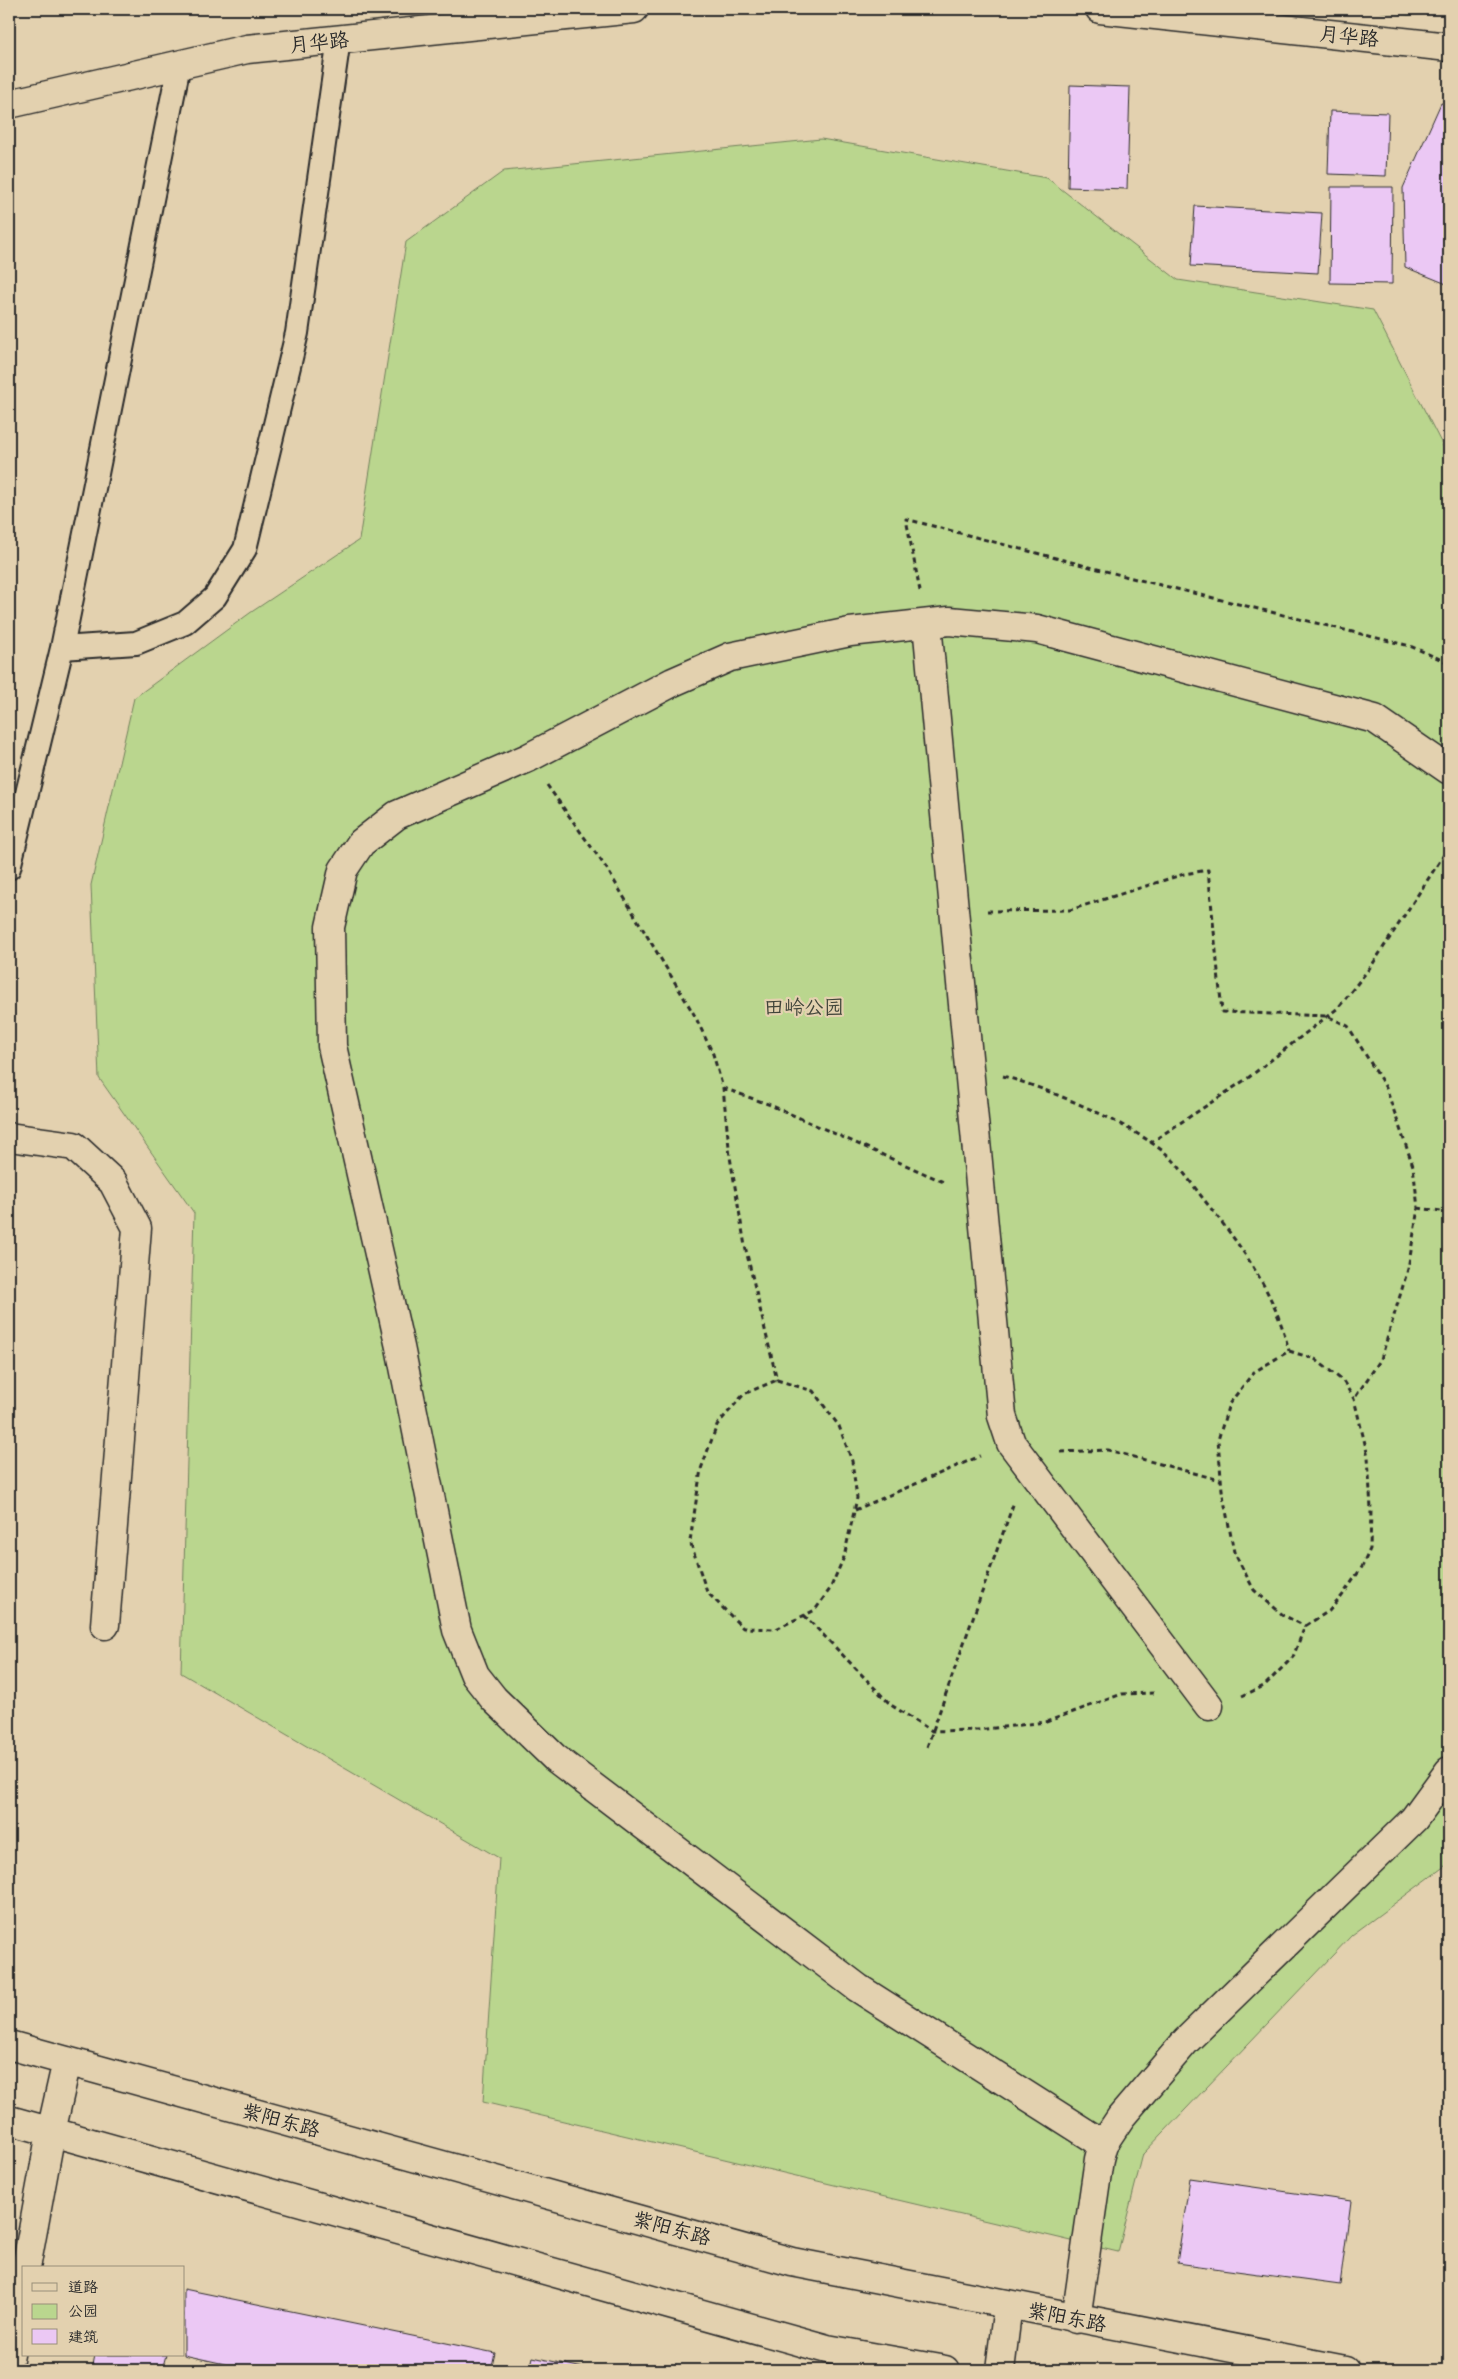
<svg xmlns="http://www.w3.org/2000/svg" width="1458" height="2379" font-family="Caveat,'LXGW WenKai TC',sans-serif">
  <rect width="100%" height="100%" fill="#e3d1af"/>
  <filter id="ink" filterUnits="userSpaceOnUse"><feTurbulence type="fractalNoise" baseFrequency=".02" numOctaves="2"/><feDisplacementMap in="SourceGraphic" scale="10" xChannelSelector="R" yChannelSelector="G"/><feConvolveMatrix kernelMatrix="1 2 1 2 8 2 1 2 1" color-interpolation-filters="sRGB"/></filter>
  <g filter="url(#ink)">
    <path fill="#bad68e" stroke="#72805c" d="M1369 9H1449V12L1408 15Z
      M821 139 1047 178 1178 280 1373 310 1449 458V1863L1352 1935 1143 2154 1118 2252 483 2102 499 1858 181 1673 194 1213 99 1078 91 885 134 698 250 613 359 540 406 242 504 171Z"/>
    <path fill="#ebc8f4" stroke="#2b2b2b" d="M1070 85 1130 87 1127 189 1068 187Z
      M1441 103 1449 105V285L1405 267 1403 188Z
      M1330 111 1388 113 1386 176 1328 174Z
      M1331 187H1393L1392 284 1330 283Z
      M1195 206 1322 213 1318 273 1191 266Z
      M1190 2178 1351 2201 1340 2285 1177 2263Z
      M184 2289 495 2353 491 2370H252L184 2355Z
      M95 2355H166L162 2370H92Z
      M533 2357 592 2370H530Z"/>
    <g fill="none" stroke-linecap="round" stroke-linejoin="round">
      <defs>
        <path id="lane" d="M62 648 136 643 185 623 215 597 245 549 297 333 339 39
          M9 868 62 648 179 65"/>
        <path id="street" d="M927 624 1002 1416 1011 1443 1209 1706
          M9 1137 74 1146 113 1182 137 1228 105 1625
          M1103 2144 858 1988 555 1758 494 1699 475 1675 457 1630 400 1347 332 1046 330 927 343 870 361 843 397 815 528 758 673 682 730 657 850 632 949 621 1037 629 1375 719 1449 770
          M1076 2319 1099 2159 1103 2144 1121 2117 1186 2041 1414 1819 1449 1771
          M1000 2370 1008 2305"/>
        <path id="secondary" d="M1100 9 1449 47
          M9 104 247 49 634 9
          M9 2045 792 2262 1345 2370
          M9 2120 827 2349 945 2370
          M26 2268 51 2132 67 2061
          M9 2359 24 2278"/>
      </defs>
      <use href="#lane" stroke="#2b2b2b" stroke-width="26"/>
      <use href="#street" stroke="#2b2b2b" stroke-width="31"/>
      <use href="#secondary" stroke="#2b2b2b" stroke-width="31"/>
      <path stroke="#2b2b2b" stroke-width="3" stroke-dasharray="5 4" stroke-linecap="butt" d="M920 591 906 519 1140 580 1410 646 1449 663
        M547 785 607 869 695 1016 713 1054 723 1088 730 1157 745 1246 777 1380
        M987 911 1070 910 1184 874 1208 870 1222 1012 1327 1016 1348 1026 1386 1088 1413 1166 1418 1208 1408 1269 1381 1359 1354 1399
        M1003 1076C1049 1089 1138 1126 1172 1159 1184 1172 1194 1187 1205 1201 1242 1247 1275 1292 1289 1351
        M723 1088 768 1104 946 1183
        M1150 1143 1248 1078 1338 1008 1372 965 1449 847
        M1418 1208 1449 1212
        M777 1380 813 1391 839 1426 852 1461 857 1498 844 1557 830 1589 815 1610 776 1629 743 1628 707 1592 690 1541 701 1469 717 1425 744 1394Z
        M1061 1452 1108 1450 1220 1480
        M855 1510 980 1456
        M804 1615 891 1705 932 1731 978 1730 1046 1722 1122 1694 1157 1693
        M1242 1696 1264 1686 1293 1657 1305 1626 1329 1611 1342 1596 1362 1567 1370 1549 1371 1510 1368 1456 1354 1399 1343 1381 1315 1359 1289 1351 1254 1372 1229 1404 1218 1440 1222 1490 1234 1552 1254 1590 1283 1615 1305 1626
        M927 1747 1014 1502"/>
      <use href="#lane" stroke="#e3d1af" stroke-width="22"/>
      <use href="#street" stroke="#e3d1af" stroke-width="28"/>
      <use href="#secondary" stroke="#e3d1af" stroke-width="28"/>
    </g>
  </g>
  <g text-anchor="middle" stroke-width="4.5" stroke-linejoin="round" paint-order="stroke">
    <g font-size="20" fill="#2b2b2b" stroke="#e3d1af">
      <text transform="translate(1349 36) rotate(6)" y="7">月华路</text>
      <text transform="translate(319 42) rotate(-6)" y="7">月华路</text>
      <text transform="translate(281 2120) rotate(15)" y="7">紫阳东路</text>
      <text transform="translate(672 2228) rotate(15)" y="7">紫阳东路</text>
      <text transform="translate(1067 2317) rotate(11)" y="7">紫阳东路</text>
    </g>
    <g font-size="20" fill="#40453a" stroke="#e3d1af">
      <text x="804" y="1014">田岭公园</text>
    </g>
  </g>
  <rect width="1458" height="2379" fill="none" stroke="#e3d1af" stroke-width="30"/>
  <rect x="15" y="15" width="1428" height="2349" fill="none" stroke="#2b2b2b" stroke-width="2" filter="url(#ink)"/>
  <rect x="22" y="2266" width="162" height="90" fill="#e3d1af" stroke="#998f7a"/>
  <rect x="32" y="2283" width="25" height="8" fill="#e3d1af" stroke="#998f7a"/>
  <text x="68" y="2292" font-size="15" fill="#2b2b2b">道路</text>
  <rect x="32" y="2304" width="25" height="15" fill="#bad68e" stroke="#998f7a"/>
  <text x="68" y="2316" font-size="15" fill="#2b2b2b">公园</text>
  <rect x="32" y="2329" width="25" height="15" fill="#ebc8f4" stroke="#998f7a"/>
  <text x="68" y="2342" font-size="15" fill="#2b2b2b">建筑</text>
</svg>
